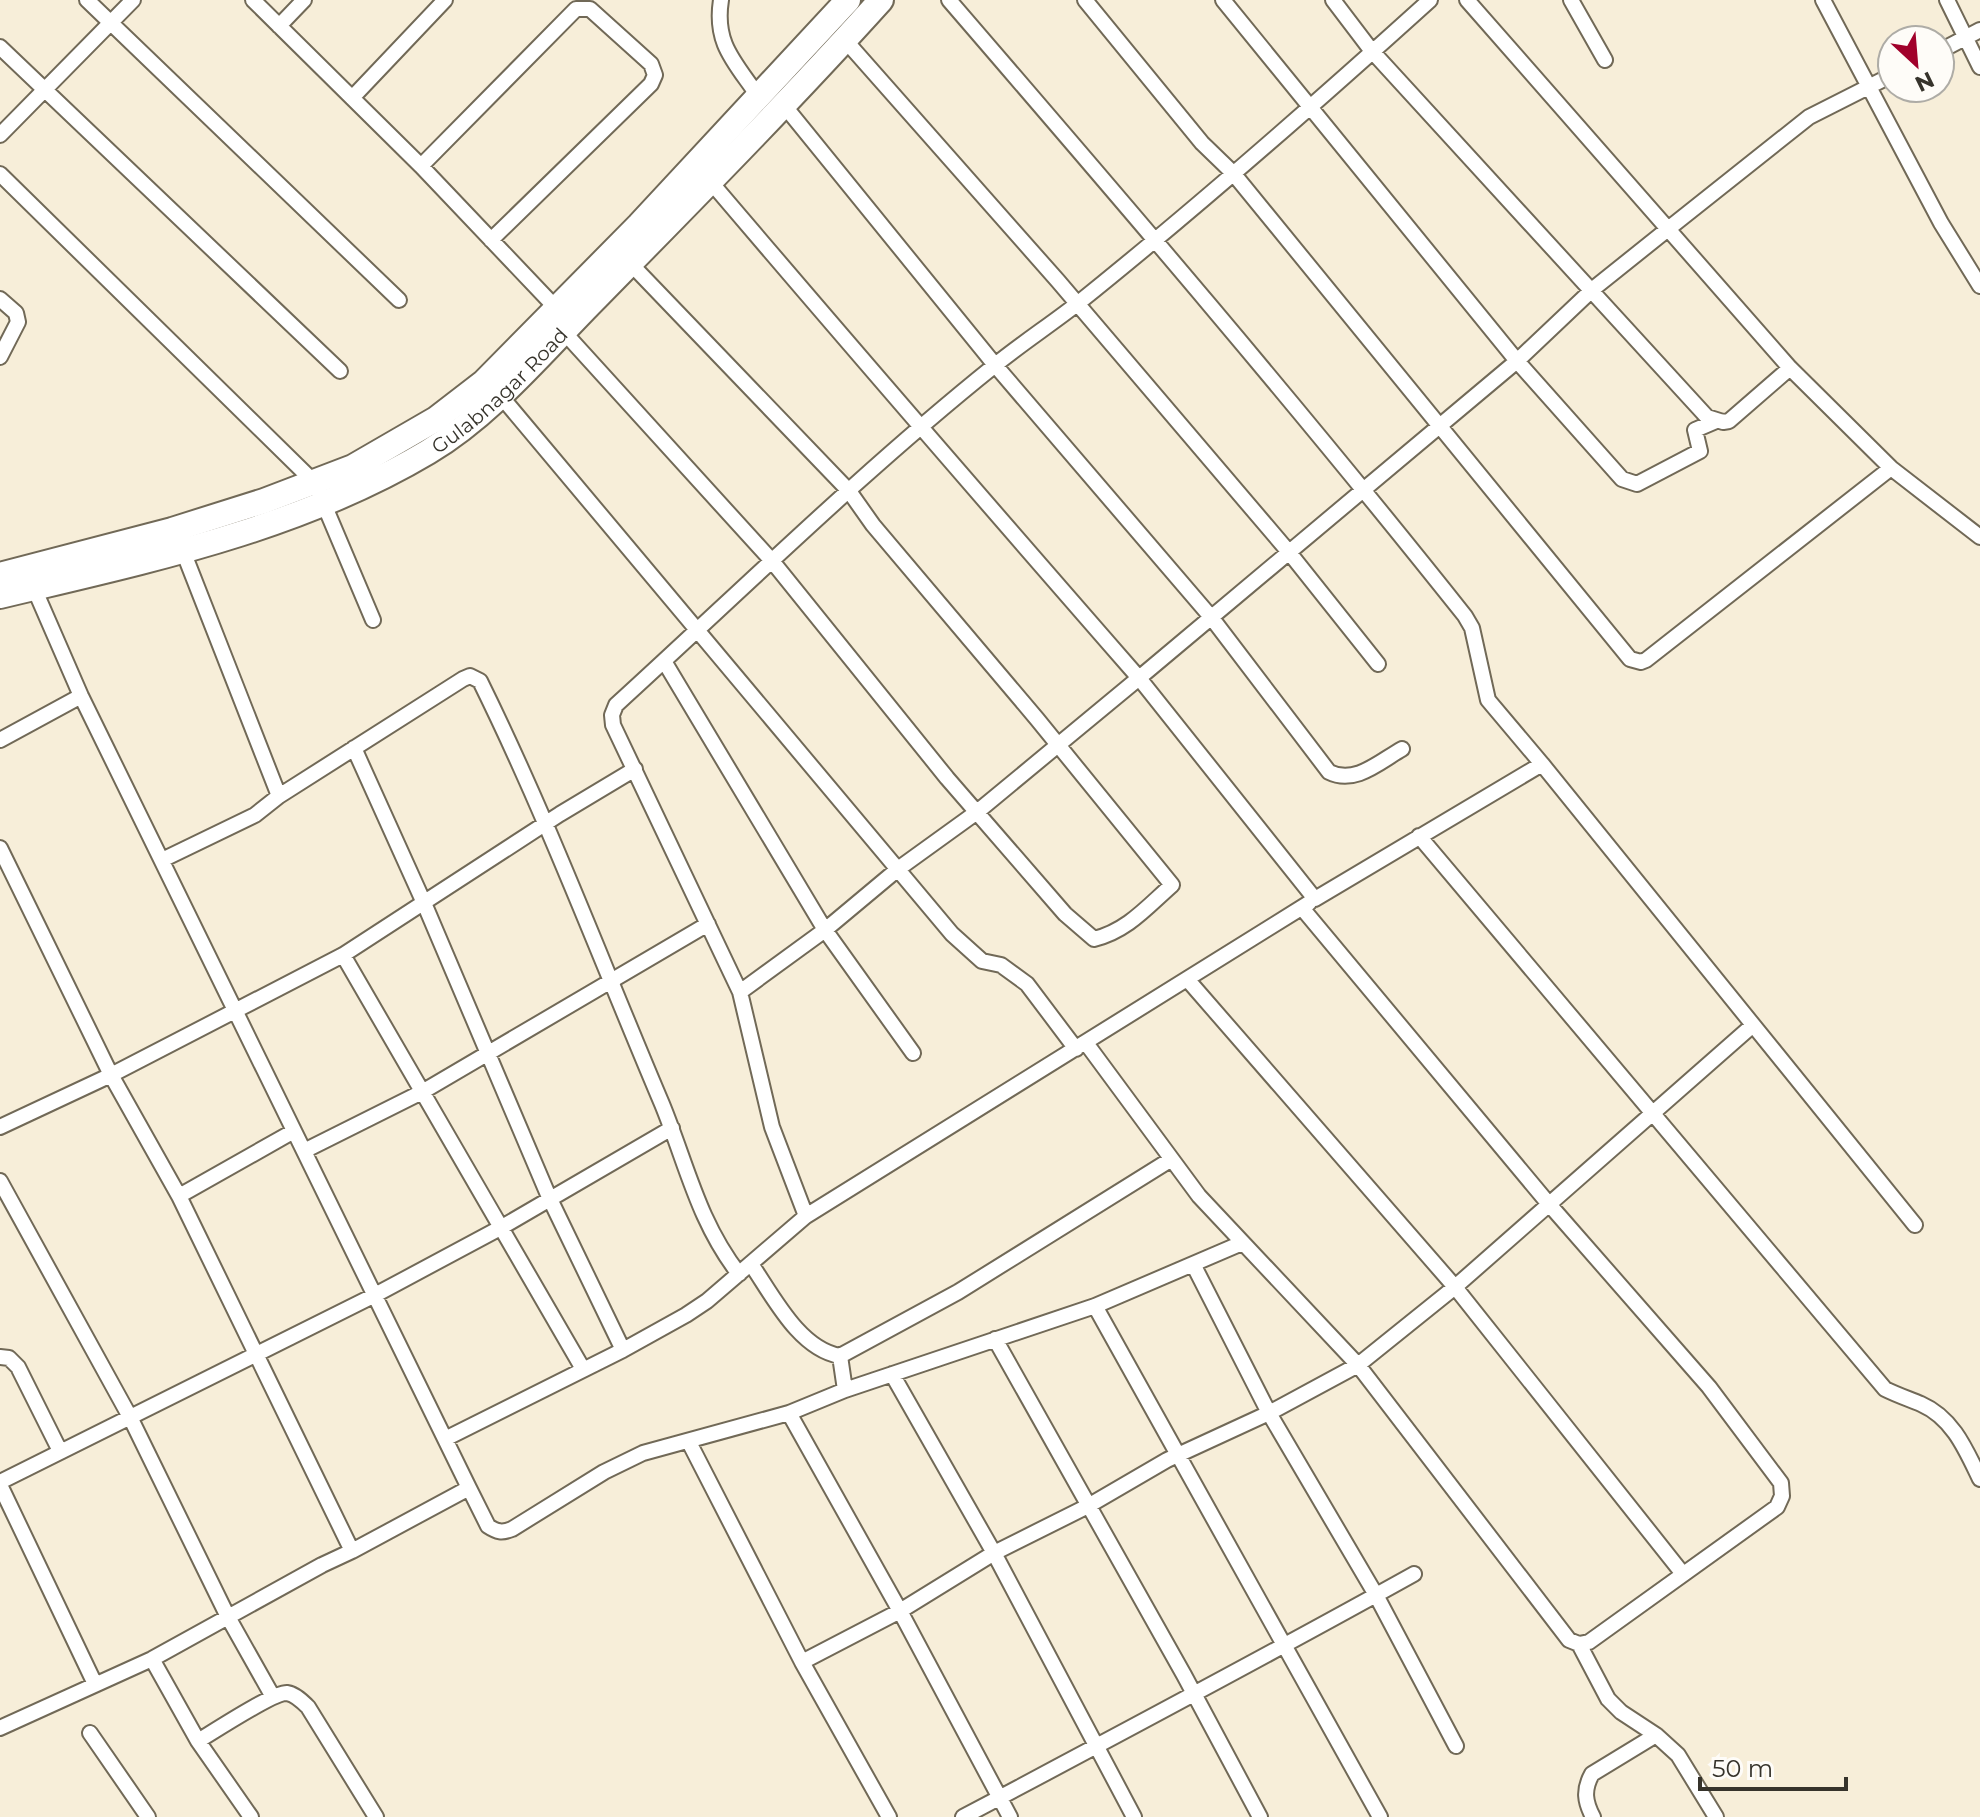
<svg xmlns="http://www.w3.org/2000/svg" width="1980" height="1817" font-family="Montserrat,sans-serif">
  <rect width="100%" height="100%" fill="#f7eed9"/>
  <g fill="none" stroke-linecap="round" stroke-linejoin="round">
    <defs>
      <path id="street" d="M87 0 399 300
        M253 0 421 166 556 308
        M721 0C714 44 735 62 758 96
        M949 0C1124 203 1298 406 1465 616L1472 628 1488 700 1542 764
        M1085 0 1202 143 1233 173 1630 659 1641 662 1646 660 1891 468
        M1223 0 1517 361 1622 479 1637 484 1700 451 1695 430 1716 421
        M1333 0 1371 50 1707 417 1723 422 1729 421 1790 368
        M1467 0 1790 368 1891 468 1980 537
        M1571 0 1605 60
        M1823 0 1941 223 1980 286
        M1947 0 1980 67
        M279 26 304 0
        M845 40 1058 281 1288 551 1378 664
        M0 47 340 371
        M1940 51 1980 30
        M1892 75 1809 117 1668 229 1593 289 1517 361 1139 678 1315 899 1542 764 1915 1225
        M352 98 445 0
        M783 104 995 365 1211 617 1329 772C1355 785 1379 762 1402 749
        M0 135 133 0
        M421 166 576 9H590L651 64 655 75 651 84 491 240
        M0 174 315 483 373 620
        M710 181C852 348 995 513 1139 678L977 812 898 869 825 930 740 992 613 725 612 715 616 705C741 591 862 472 994 366 1021 344 1050 325 1077 304 1198 207 1315 104 1430 0
        M0 299 16 313 18 322 0 357
        M563 331 772 561 947 778 1065 914 1094 939C1127 931 1147 907 1172 885L1037 719 873 525 849 491 630 263
        M500 395 952 934 982 961 1001 965 1027 984 1076 1049
        M183 551 279 796 463 679 470 676 480 681C548 819 602 963 662 1104 687 1165 698 1221 739 1274
        M34 588 81 696 469 1488 488 1526C497 1532 502 1533 512 1529L604 1472 643 1453 789 1413 845 1390 1095 1306 1242 1243
        M664 661 825 930 913 1053
        M0 740 81 696
        M354 748 424 903 549 1197 623 1350
        M1419 836 1885 1389C1897 1395 1909 1399 1921 1404 1953 1418 1966 1450 1980 1479
        M0 848 111 1075 179 1196 352 1551
        M162 860 255 815 279 796
        M343 955 583 1369
        M1187 979 1455 1287 1683 1574
        M740 992 772 1127 806 1216
        M1086 1043 1199 1196 1358 1365 1569 1640 1579 1644 1589 1642 1777 1507 1782 1496 1781 1483 1709 1387 1548 1203 1302 908
        M0 1127 111 1075 343 955 560 814 635 769
        M304 1151 422 1092 708 924
        M0 1181 130 1417 228 1617 273 1697
        M179 1196 294 1131
        M751 1264C773 1296 799 1349 840 1356L958 1292 1170 1160
        M1193 1264 1269 1413 1376 1595 1456 1746
        M1095 1306 1380 1817
        M995 1339 1184 1675 1260 1817
        M840 1356 845 1390
        M0 1357 9 1358 18 1367 60 1451
        M892 1374 994 1553 1134 1817
        M789 1413 900 1611 1010 1817
        M447 1438 623 1350 686 1315 707 1301 806 1216 1309 903
        M689 1442 802 1662 889 1817
        M0 1482 375 1295 502 1227 672 1128
        M0 1485 95 1684
        M1579 1644 1608 1699 1621 1712 1656 1735 1678 1755 1716 1817
        M152 1659 198 1741 251 1817
        M802 1662 900 1611 994 1553 1088 1506 1167 1460 1269 1413 1358 1365 1455 1287 1753 1025
        M0 1728 152 1659 322 1565 352 1551 469 1488
        M90 1733 148 1817
        M198 1741C213 1732 274 1692 287 1693 295 1694 303 1702 308 1707L376 1817
        M963 1817C1114 1737 1265 1657 1414 1574
        M1593 1817C1585 1802 1583 1790 1592 1774L1656 1735"/>
      <g id="primary">
        <path d="M0 575 172 530 264 501 353 467 436 419 484 382 639 225 848 0"/>
        <path id="s1" d="M0 596C146 561 297 530 428 452 493 413 544 350 597 297 693 199 789 102 881 0"/>
      </g>
    </defs>
    <use href="#street" stroke="#716957" stroke-width="18"/>
    <use href="#primary" stroke="#716957" stroke-width="28"/>
    <use href="#street" stroke="#fff" stroke-width="14"/>
    <use href="#primary" stroke="#fff" stroke-width="24"/>
  </g>
  <g text-anchor="middle" stroke-width="8" stroke-linejoin="round" paint-order="stroke">
    <g font-size="20" fill="#36332b" stroke="#fefcf8">
      <text dy="7" stroke="none"><textPath href="#s1" startOffset="548">Gulabnagar Road</textPath></text>
    </g>
  </g>
  <g transform="translate(1916 64) rotate(154)"><circle r="38" fill="#fefcf8" stroke="#aeaca6" stroke-width="2"/>
  <path d="M0-6L14 30L0 20L-14 30Z" fill="#a1012b"/>
  <text y="-12" font-size="22" font-weight="bold" text-anchor="middle" fill="#36332b">N</text>
  </g>
  <path d="M1700 1777v12h146v-12" fill="none" stroke="#36332b" stroke-width="4"/>
  <text x="1712" y="1777" font-size="24" fill="#36332b" stroke="#fefcf8" stroke-width="6" paint-order="stroke">50 m</text>
</svg>
